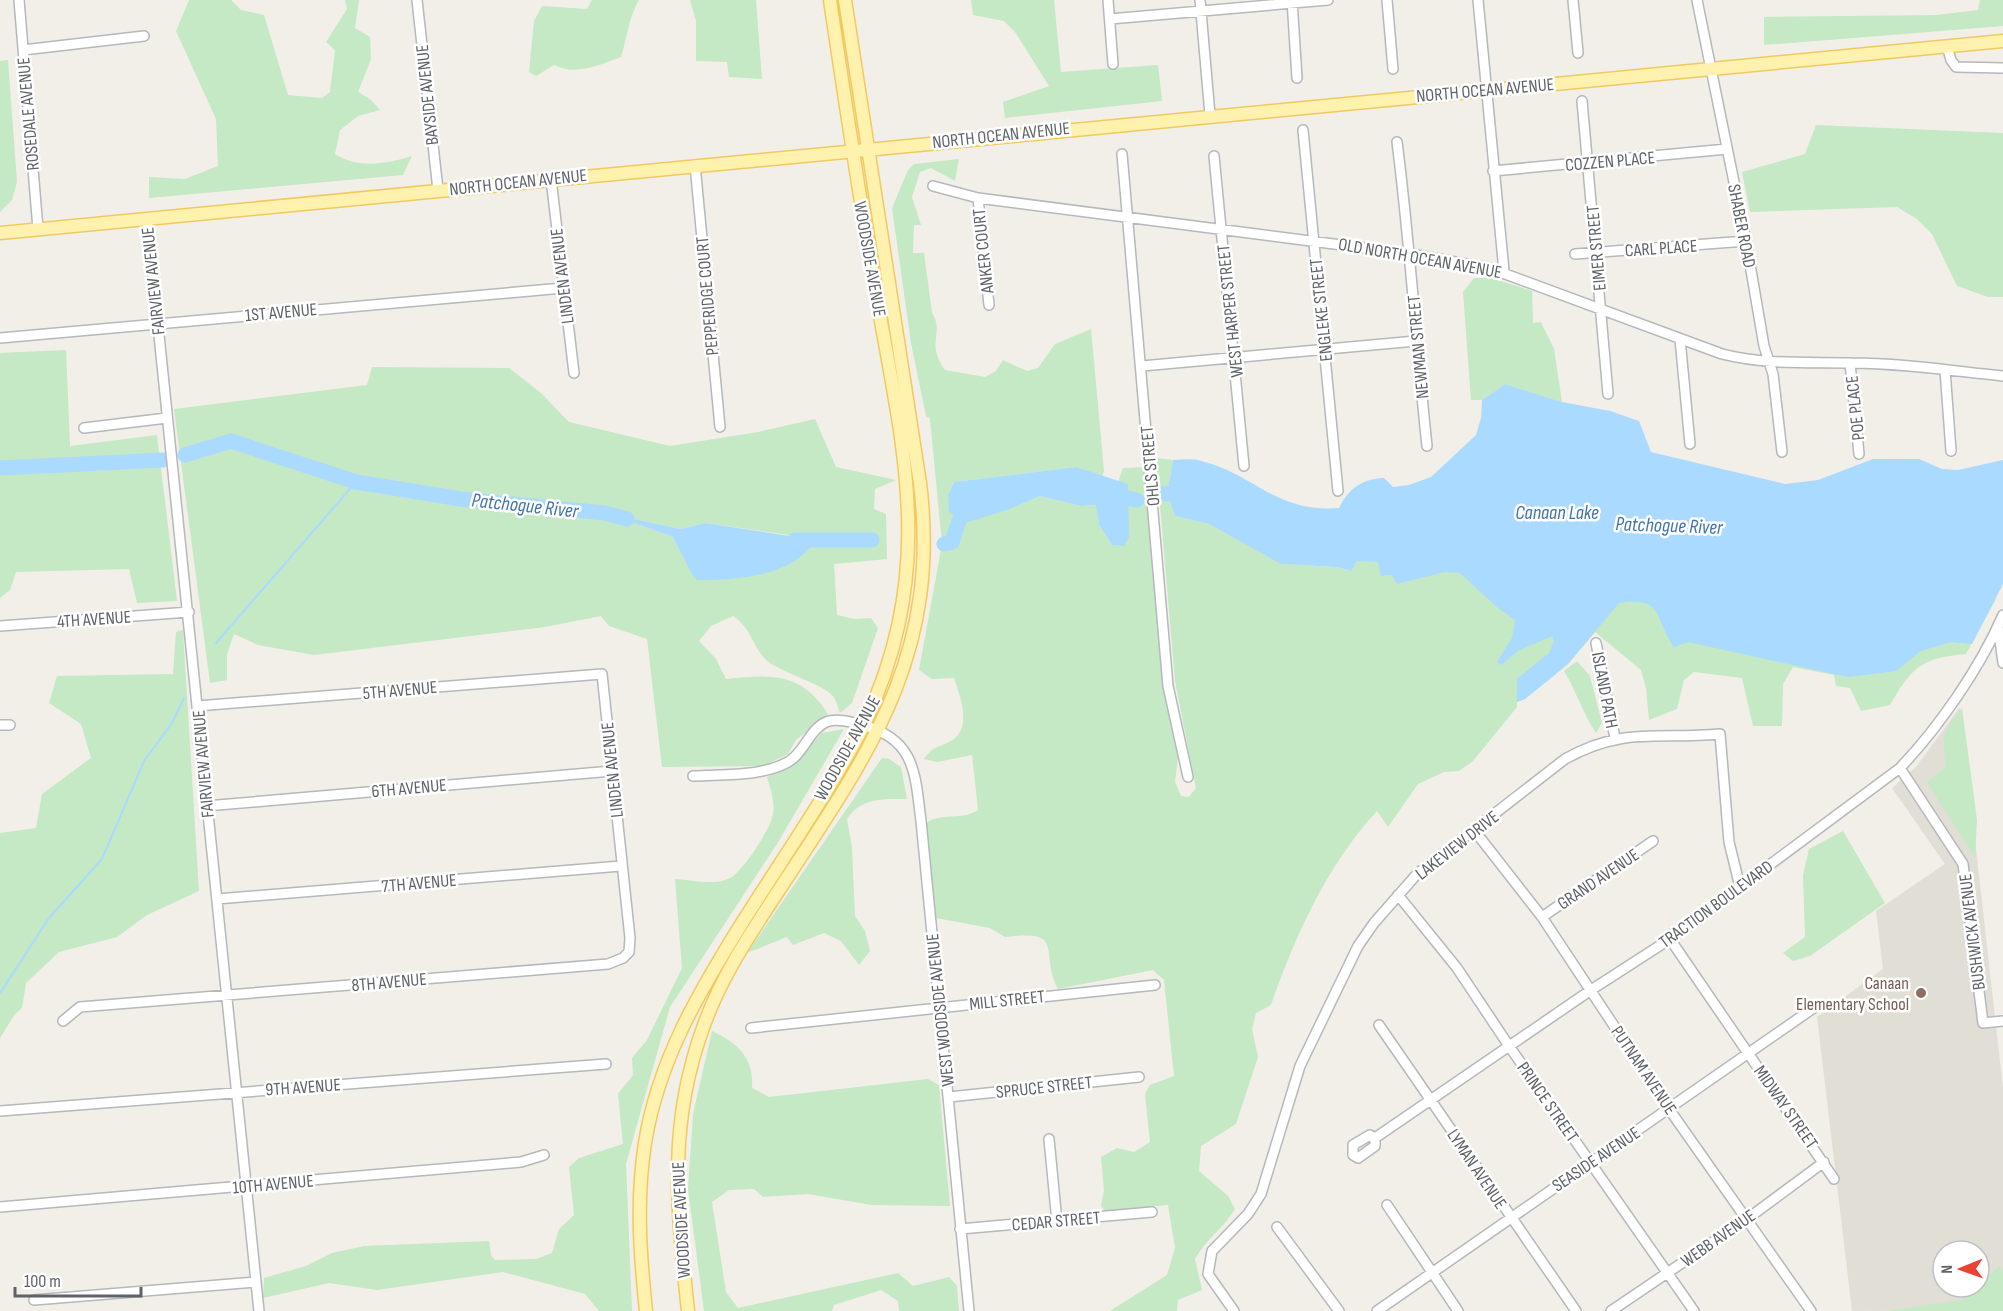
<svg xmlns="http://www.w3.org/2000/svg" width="2003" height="1311" font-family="'Sofia Sans Condensed',sans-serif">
  <rect width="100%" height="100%" fill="#f1efe8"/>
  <path fill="#e1ded6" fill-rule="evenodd" d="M1960 707 2003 1088V1310L1852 1311 1817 1017 1883 969 1876 911 1945 864 1892 788 1916 767ZM1943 1251H1979V1287H1943Z"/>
  <path fill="#c5e8c5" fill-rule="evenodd" d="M189 0H231L241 10 264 15 288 95 322 98 330 92 335 50 326 42 347 9 345 0H359L355 28 370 37 371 59 358 92 370 99 380 110 358 116 340 130 335 154C358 169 387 164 412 156L403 175 149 198V177L185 179 218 166 216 119 176 31Z
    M592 0H639C629 16 627 38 621 57 599 65 576 76 554 65L536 76 529 72 534 21 542 6 587 9Z
    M690 0H756L762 79 729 77 727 62 696 61V21Z
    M971 0H1054L1061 72 1158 65 1162 101 1005 118 1003 102 1049 86 1015 32 1004 21 973 15Z
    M1980 0H2003V26L1764 45V17L1936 15 1978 10Z
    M8 60 17 182 12 200 0 212V61Z
    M1816 125 2003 133V297H1988L1957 286 1932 234 1917 219 1897 207 1750 212 1742 172 1805 154Z
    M959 159 955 181 931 168 920 172 912 197 921 225H914L913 253H924L932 313C945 333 925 343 945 370L985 377 996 371 1003 360 1027 371 1038 368 1055 344 1091 329 1104 471 1102 477 1076 467 954 482 948 495 1010 509 1040 496 1081 506 1097 505 1099 525 1112 545 1124 546 1128 485 1118 482 1123 468 1146 467 1164 690 1178 757 1175 782 1181 796 1189 797 1196 788 1175 681 1156 458 1173 460 1167 494 1175 516 1209 524 1282 564 1337 567 1350 571 1357 561 1390 551 1996 599 1966 654C1921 658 1912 667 1890 705L1861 711 1850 688 1836 686 1834 675 1793 667 1783 684 1782 726H1753L1742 678 1694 672 1684 680 1677 709 1649 720 1646 688 1641 670 1595 632 1568 664 1525 699 1517 702V707L1473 761 1459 771 1444 772 1418 784 1388 827 1377 811C1327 865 1295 936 1271 1005L1256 1013 1252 1029 1258 1057 1236 1124 1201 1146 1199 1171 1228 1196 1235 1209C1223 1229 1206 1239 1195 1259L1202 1290 1178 1300 1177 1311H1110L1167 1275 1175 1248 1168 1205 1105 1211 1101 1206 1104 1190 1101 1157 1117 1148 1134 1152 1150 1142 1145 1094 1150 1085 1174 1076 1164 980 1153 970 1058 989C1039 952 1067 929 1005 937L990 928 936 918 926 823C941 812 962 821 978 810L972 755 937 762 924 759C935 744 937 749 951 741 973 728 960 696 954 678L932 679 919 670 942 544 930 419 926 416 911 343 892 208 908 170 914 164Z
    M1474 278H1491L1532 291 1533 323 1541 322 1554 349 1562 402 1505 384 1482 400H1471L1463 292Z
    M66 350 70 446 157 435 177 601 137 603 129 569 16 572 10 590 0 598V353Z
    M372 367 509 368 541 393 569 422 670 446 758 432 815 419 836 467 896 480 875 489 874 509 886 514 887 559 834 564 837 615 854 619 871 618 878 628 852 703 840 713C838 708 836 700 833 696 824 685 784 673 770 663 751 648 754 630 733 616L711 626 699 641 716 659 726 679C770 674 802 672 828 714L796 740 788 754 763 766 662 767 647 639 609 626 601 616 545 627 314 655 258 645 234 634 227 654V680L210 683 174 409 367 385ZM615 516 681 529 705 523 789 535 691 573 673 537Z
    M183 630 199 891 147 915 117 937 59 952 26 983 22 1008 15 1014 0 1038V833L36 828 42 794 91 758 81 724 49 703 57 676 173 674 176 632Z
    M1577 661 1590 676 1602 723 1596 733C1583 713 1576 691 1564 671Z
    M1962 708 1977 820 1975 858 1927 782 1946 767C1942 736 1942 732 1962 708Z
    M844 729 777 844 670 1007 626 1164 632 1311H599L585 1294 503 1272 377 1290 329 1283 263 1298 264 1278 306 1266 332 1253 364 1246 489 1241 491 1255 495 1260 536 1259 552 1253 559 1229 574 1215 569 1167 579 1158 623 1144 618 1094 633 1075 632 1058 647 1040 682 968 675 879C691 880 716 886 730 878 743 871 768 832 772 818 776 805 771 790 767 777L791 766 822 733Z
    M882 758 889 759 901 767 907 799C883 799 862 797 847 819L852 848 855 916 865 931 870 951 859 965 841 941 824 933 793 945 787 937 747 953Z
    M1843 831 1885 903 1810 956 1793 961 1783 953 1805 937 1803 875 1809 849Z
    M712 1031C738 1043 754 1058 752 1088L769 1097 928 1079 939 1085 950 1206 872 1205 808 1194 763 1197 754 1189 729 1190 712 1202 726 1292 738 1308 898 1273 913 1286 949 1277 957 1286 959 1311H899L898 1301 881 1290 834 1305 832 1311H704L688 1190 693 1114Z
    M2000 1265 2003 1271V1311H1886L1962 1300 1979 1287Z"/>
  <path fill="#aadaff" d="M1505 384 1562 402 1610 411 1639 421 1651 452 1785 484 1818 480 1873 459H1919L1942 469 1958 470 2003 460V584L1972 644 1951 642 1921 651 1896 671 1848 677 1688 642 1674 647C1654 619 1665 596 1619 603L1568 664 1525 699 1517 702V679L1549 653 1554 641 1552 636 1518 651 1501 665 1497 662 1512 638 1515 620 1498 608 1460 573 1445 572 1397 584 1392 575 1381 576 1378 562 1357 561 1351 571 1337 567 1281 564 1209 524 1175 516 1167 494 1173 460C1182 460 1192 458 1201 461 1255 474 1275 513 1339 508 1349 488 1362 479 1384 478L1393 487 1409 485 1431 477 1476 435 1481 418 1482 400Z
    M1076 467 1128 484 1129 537 1124 546 1112 545 1099 525 1096 505 1081 506 1040 496 1010 509 968 522 949 512 948 495 954 482Z
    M609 514 681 529 705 523 815 540C794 577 735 580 697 580L691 573 673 537Z"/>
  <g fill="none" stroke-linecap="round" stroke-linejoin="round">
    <path stroke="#aadaff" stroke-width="2" d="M216 643 356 482
      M0 993 49 918 102 859 144 761 172 723 184 698"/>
    <path stroke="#aadaff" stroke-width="15" d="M185 455 231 441 356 482 461 499 605 513 627 519
      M0 468 163 460
      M1109 494 1137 500
      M1159 494 1186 493
      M795 540H872
      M944 544 952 542 964 506 972 505"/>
    <defs>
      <path id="minor" d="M19 0 38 229
        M417 0 438 190
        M1108 0 1113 64
        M1200 0 1210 115
        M1292 0 1297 78
        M1387 0 1393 69
        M1478 0 1504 271
        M1573 0 1578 53
        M1697 0 1746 241 1764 346 1773 374 1782 452
        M1110 19 1328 0
        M1947 46 1951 60 1956 67 2003 68
        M23 50 144 36
        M1582 101 1608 394
        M1303 130 1338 491
        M1397 142C1410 243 1416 344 1427 446
        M1122 154 1168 686 1188 777
        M1214 156 1244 466
        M695 165 720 427
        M1493 171 1727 149
        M551 179 574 373
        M933 186 978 198 1411 254 1489 268 1722 354C1766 365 1806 362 1851 363 1901 363 1953 371 2003 376
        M978 198 989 305
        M147 218 259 1311
        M1575 254 1746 241
        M0 338 563 288
        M1680 339 1690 444
        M1850 363 1859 454
        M1142 366 1416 341
        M1945 370 1951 451
        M84 428 167 418
        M0 626 189 612
        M1998 626 2003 663
        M1596 643 1615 738
        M0 725H10
        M1900 768 1963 864 1983 1023 2003 1021
        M693 776C723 774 761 777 788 762 804 753 809 730 826 722 837 718 851 722 862 725 916 739 915 774 921 821L969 1311
        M206 806 612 771
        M1474 830 1542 917 1669 1109 1811 1311
        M1398 895 1457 968 1509 1046 1694 1311
        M217 899 621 866
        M1542 917 1653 841
        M1670 939 1834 1179
        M63 1021 80 1007 608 964 623 958 629 952 630 938 602 674 197 706
        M1379 1025 1576 1311
        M751 1028 1155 985
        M949 1097 1139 1077
        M0 1111 606 1064
        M1375 1138V1146L1358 1158 1353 1155V1145L1370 1135 1375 1138 1591 990 1670 939 1900 768C1939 727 1980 668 2003 615
        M1049 1139 1057 1222
        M1387 1205 1458 1311
        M0 1207 521 1162 544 1155
        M1277 1227 1339 1311
        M960 1229 1152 1212
        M34 1300 256 1282
        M1234 1311 1208 1274 1212 1251 1248 1214 1261 1194 1300 1066 1358 946 1374 923 1417 874 1565 759C1624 726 1658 740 1720 734L1729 842 1740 887
        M1377 1311 1815 1007
        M1611 1311 1747 1219 1824 1162"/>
      <path id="major" d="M0 233 2003 41
        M646 1311C640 1254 636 1200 645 1143 658 1061 699 992 742 923 783 858 828 794 864 725 939 564 902 447 874 282 858 188 844 94 830 0
        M688 1311C677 1208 667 1125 704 1025 722 975 752 931 781 887 870 752 941 654 920 483L845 0"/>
    </defs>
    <use href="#minor" stroke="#b5b8bc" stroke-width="12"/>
    <use href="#major" stroke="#f2c960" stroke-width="15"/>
    <use href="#minor" stroke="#fff" stroke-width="9"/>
    <use href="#major" stroke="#fff2af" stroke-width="12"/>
  </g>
  <circle fill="#8d6e63" stroke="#fff" stroke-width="2" cx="1921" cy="993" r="6"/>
  <g text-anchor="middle" stroke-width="5" stroke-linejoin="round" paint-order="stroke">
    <g font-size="18" fill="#5f6368" stroke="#fff">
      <text transform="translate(1485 90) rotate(-5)" y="6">NORTH OCEAN AVENUE</text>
      <text transform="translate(427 95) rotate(-96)" y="6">BAYSIDE AVENUE</text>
      <text transform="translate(28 114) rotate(-95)" y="6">ROSEDALE AVENUE</text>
      <text transform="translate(1001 135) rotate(-6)" y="6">NORTH OCEAN AVENUE</text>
      <text transform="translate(1610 161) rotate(-5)" y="6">COZZEN PLACE</text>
      <text transform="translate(518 182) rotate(-6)" y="6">NORTH OCEAN AVENUE</text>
      <text transform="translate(1742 226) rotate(79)" y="6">SHABER ROAD</text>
      <text transform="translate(1596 248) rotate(-95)" y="6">EIMER STREET</text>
      <text transform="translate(1661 248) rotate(-4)" y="6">CARL PLACE</text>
      <text transform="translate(983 251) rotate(-96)" y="6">ANKER COURT</text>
      <text transform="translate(1420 258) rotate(10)" y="6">OLD NORTH OCEAN AVENUE</text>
      <text transform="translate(870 259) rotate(80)" y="6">WOODSIDE AVENUE</text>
      <text transform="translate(562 276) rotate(-97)" y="6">LINDEN AVENUE</text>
      <text transform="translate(153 281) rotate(-96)" y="6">FAIRVIEW AVENUE</text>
      <text transform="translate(707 296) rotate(-95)" y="6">PEPPERIDGE COURT</text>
      <text transform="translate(1321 310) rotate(-96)" y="6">ENGLEKE STREET</text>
      <text transform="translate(1230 311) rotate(-96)" y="6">WEST HARPER STREET</text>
      <text transform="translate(281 312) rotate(-5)" y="6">1ST AVENUE</text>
      <text transform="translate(1418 347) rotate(-95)" y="6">NEWMAN STREET</text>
      <text transform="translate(1855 408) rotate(-96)" y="6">POE PLACE</text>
      <text transform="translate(1150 466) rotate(-95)" y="6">OHLS STREET</text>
      <text transform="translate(94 619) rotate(-4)" y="6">4TH AVENUE</text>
      <text transform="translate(400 690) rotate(-5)" y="6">5TH AVENUE</text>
      <text transform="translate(1605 690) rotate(79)" y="6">ISLAND PATH</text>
      <text transform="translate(847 748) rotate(-61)" y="6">WOODSIDE AVENUE</text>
      <text transform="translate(203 764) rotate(-95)" y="6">FAIRVIEW AVENUE</text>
      <text transform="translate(612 770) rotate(-96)" y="6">LINDEN AVENUE</text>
      <text transform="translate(409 788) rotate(-5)" y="6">6TH AVENUE</text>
      <text transform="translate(1457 845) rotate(-38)" y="6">LAKEVIEW DRIVE</text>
      <text transform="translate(1598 879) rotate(-34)" y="6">GRAND AVENUE</text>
      <text transform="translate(419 883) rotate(-5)" y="6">7TH AVENUE</text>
      <text transform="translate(1716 904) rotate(-36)" y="6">TRACTION BOULEVARD</text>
      <text transform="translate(1972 932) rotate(-97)" y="6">BUSHWICK AVENUE</text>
      <text transform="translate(389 982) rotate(-5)" y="6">8TH AVENUE</text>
      <text transform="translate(1007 1000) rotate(-6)" y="6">MILL STREET</text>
      <text transform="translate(940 1010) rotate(-96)" y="6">WEST WOODSIDE AVENUE</text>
      <text transform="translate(1644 1070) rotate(56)" y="6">PUTNAM AVENUE</text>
      <text transform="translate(303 1087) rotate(-4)" y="6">9TH AVENUE</text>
      <text transform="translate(1044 1087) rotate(-6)" y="6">SPRUCE STREET</text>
      <text transform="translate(1548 1102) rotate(55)" y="6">PRINCE STREET</text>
      <text transform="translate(1786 1107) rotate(55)" y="6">MIDWAY STREET</text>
      <text transform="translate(1596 1159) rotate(-34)" y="6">SEASIDE AVENUE</text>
      <text transform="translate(1477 1169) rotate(56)" y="6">LYMAN AVENUE</text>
      <text transform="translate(273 1184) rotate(-5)" y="6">10TH AVENUE</text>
      <text transform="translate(681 1220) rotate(-93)" y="6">WOODSIDE AVENUE</text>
      <text transform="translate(1056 1221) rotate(-5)" y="6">CEDAR STREET</text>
      <text transform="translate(1718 1238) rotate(-35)" y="6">WEBB AVENUE</text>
    </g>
    <g font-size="18" fill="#785e54" stroke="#fff" text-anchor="end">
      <text x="1909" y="989">Canaan<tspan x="1909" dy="21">Elementary School</tspan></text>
    </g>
    <g font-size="20" font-style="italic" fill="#4174aa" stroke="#fff">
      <text transform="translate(525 505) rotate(6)" y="7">Patchogue River</text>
      <text x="1557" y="519">Canaan Lake</text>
      <text transform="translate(1669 525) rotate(2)" y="7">Patchogue River</text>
    </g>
  </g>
  <g transform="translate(1961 1269) rotate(269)"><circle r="28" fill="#ffffff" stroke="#bfc1c3" stroke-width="1.5"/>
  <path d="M0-4.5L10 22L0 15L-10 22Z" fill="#ea4335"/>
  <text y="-9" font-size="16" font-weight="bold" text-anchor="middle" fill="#5f6368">N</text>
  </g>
  <path d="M15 1287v9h126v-9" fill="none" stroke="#5f6368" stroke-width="3"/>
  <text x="24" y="1287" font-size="18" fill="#5f6368" stroke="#ffffff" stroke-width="4.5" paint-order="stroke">100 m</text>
</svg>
